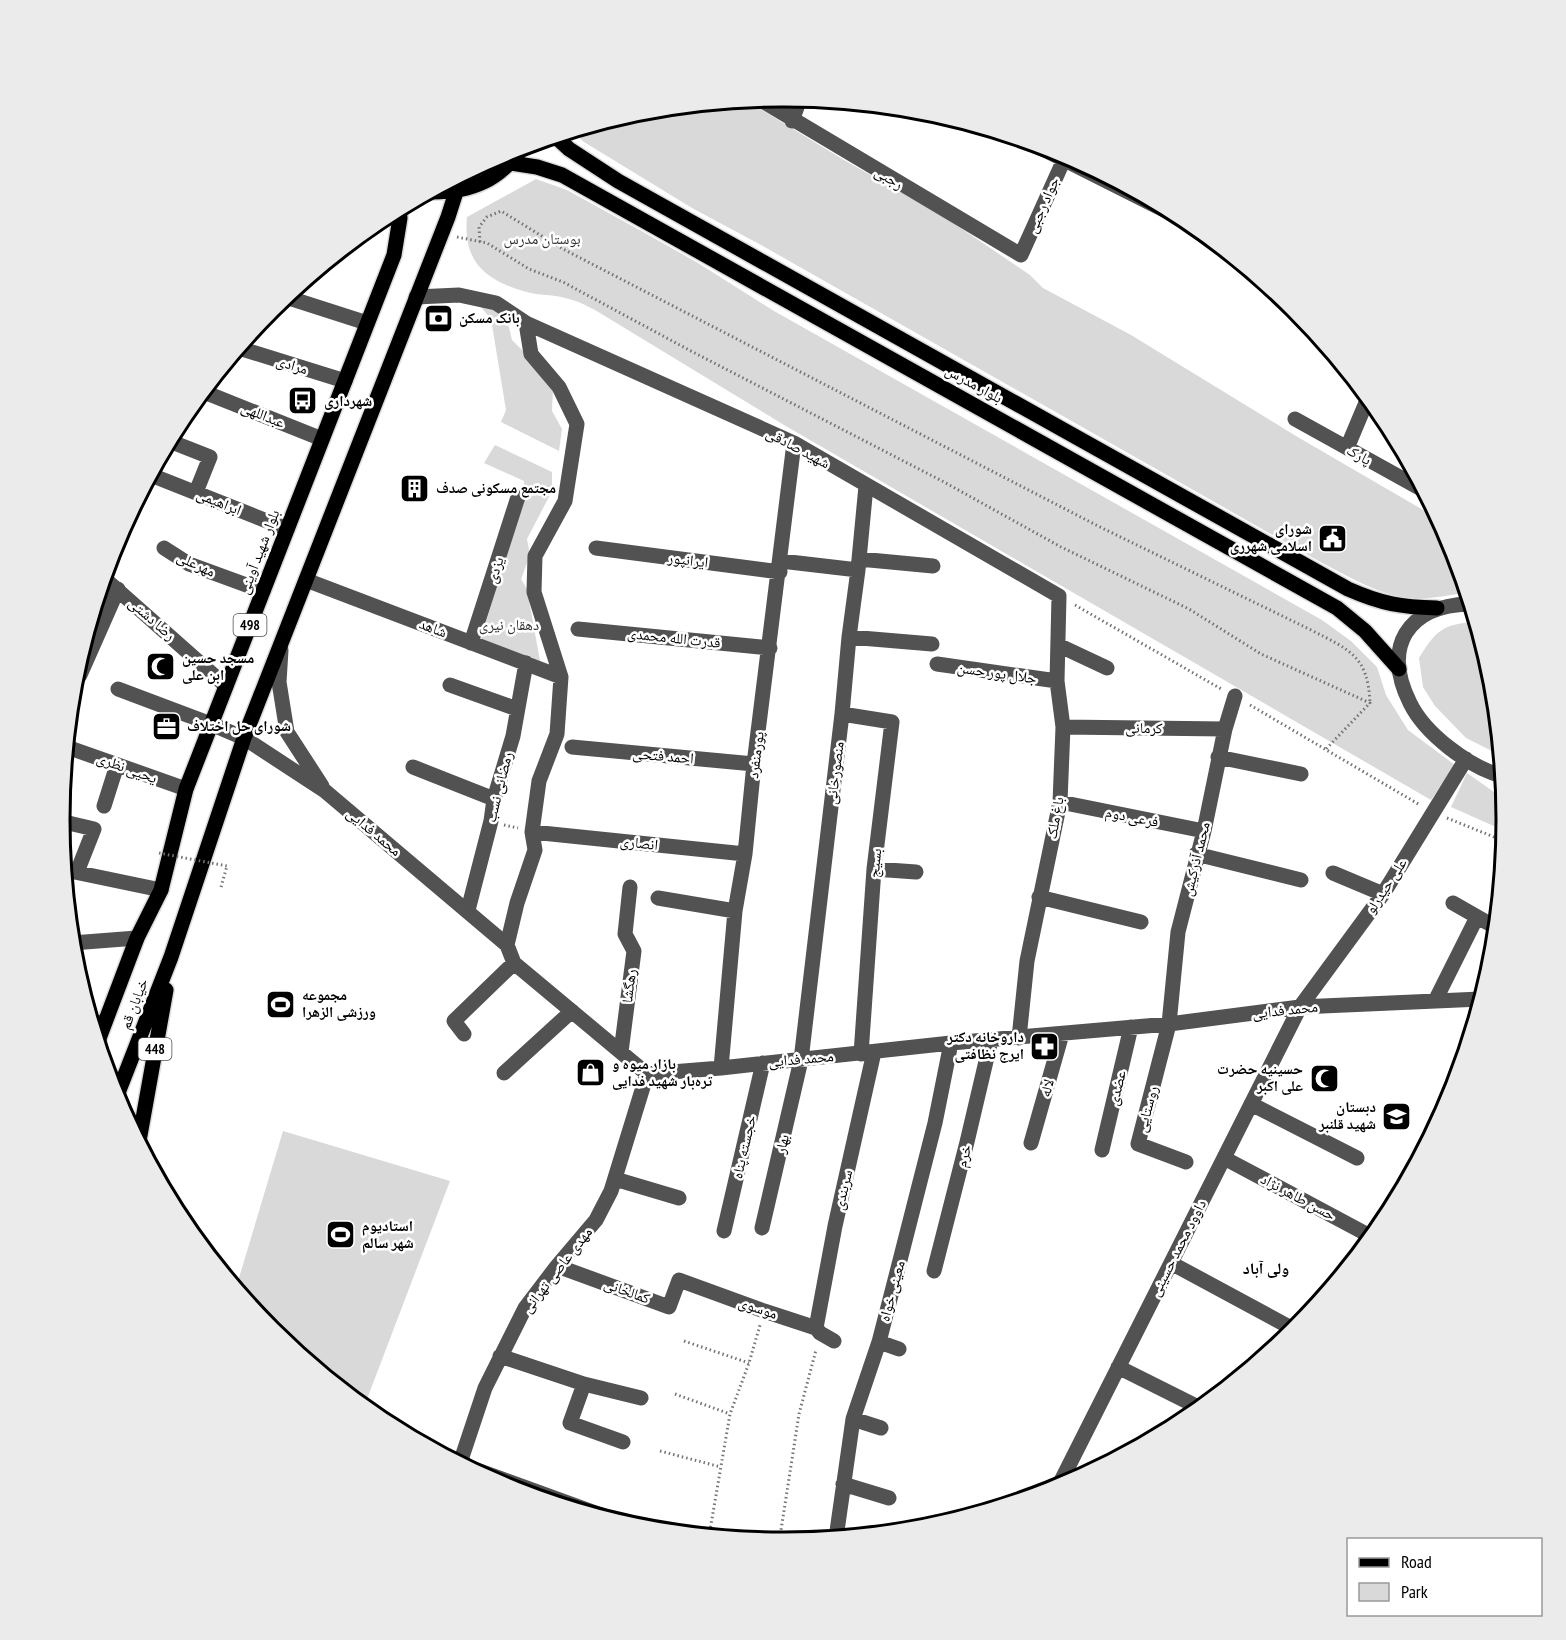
<svg xmlns="http://www.w3.org/2000/svg" width="1566" height="1640" font-family="'PT Sans Narrow','Noto Naskh Arabic',sans-serif">
  <rect width="100%" height="100%" fill="#fff"/>
  <path fill="#d9d9d9" d="M747 101 844 160 943 216 1030 275 1043 288 1131 335 1296 436 1430 514 1436 515 1451 544 1466 593C1445 595 1422 602 1401 597 1371 591 1342 573 1315 559L761 245 692 208 584 142 573 132 642 111Z
    M536 179 567 190 645 233 698 263 774 311 1322 620 1351 641 1377 667 1386 695 1408 730 1455 765 1431 800 784 425 595 310C587 306 578 301 569 299 554 294 538 296 523 291 483 279 463 260 467 217Z
    M480 306 495 308 507 319 512 340 528 356 553 389 552 411 562 429 559 451 501 422 506 410 491 319Z
    M495 445 552 472V491L527 539 530 555 521 579 527 589 540 661 481 639 524 495V481L484 463Z
    M1475 622 1492 679 1500 755 1466 738 1435 706 1423 687 1419 658C1436 631 1442 624 1475 622Z
    M1467 773 1504 799 1505 831 1451 807Z
    M283 1131 450 1181 364 1407 272 1331 236 1288Z"/>
  <g fill="none" stroke-linecap="round" stroke-linejoin="round">
    <defs>
      <path id="major" d="M556 137 569 149 618 181 1348 589C1382 604 1401 607 1437 608
        M511 163 537 167 562 175 1337 608 1365 631 1399 669
        M432 192C473 192 499 180 523 147
        M98 1041 137 938 161 890 186 789 394 255 400 218 399 210
        M116 1098 171 957 244 738 448 217 456 192
        M139 1141 166 990"/>
    </defs>
    <use href="#major" stroke="#dbdbdb" stroke-width="18"/>
    <path stroke="#747474" stroke-width="3" stroke-dasharray="1.5 3" stroke-linecap="butt" d="M457 237 487 243 529 269 563 282 689 350 944 482 1061 547 1189 609 1261 654 1370 703 1326 749
      M480 242 479 227 487 217 501 211 563 249 1098 526 1311 630C1350 650 1368 656 1370 703
      M1075 605 1223 690
      M1250 705 1420 805
      M1447 818 1504 841
      M504 825 518 828
      M221 887 227 866
      M684 1341 749 1363
      M675 1394 730 1414
      M660 1451 721 1467
      M709 1536 730 1414 749 1363 760 1325
      M779 1543 799 1414 816 1350"/>
    <path stroke="#525252" stroke-width="15" d="M759 99 1021 255 1066 155
      M792 121 800 99
      M1035 145 1188 222
      M286 297 367 323
      M416 297 459 295 496 303 526 323 531 354 559 387 577 424 565 501 535 556 534 592 561 677 557 734 539 781 532 832 535 850 517 903 507 945
      M526 323 794 443 1059 596 1057 681 1063 727 1060 802 1027 961 1019 1038
      M239 348 345 381
      M204 392 322 439
      M1295 419 1423 490
      M177 444 210 457 196 492
      M1347 448 1368 398
      M151 475 287 529
      M164 548 189 564 263 591
      M596 548 780 572
      M859 559 933 566
      M781 561 858 570
      M104 578 226 686
      M306 580 561 677
      M1469 604C1407 606 1382 647 1410 703 1425 734 1469 767 1502 776
      M578 629 770 648
      M849 637 932 644
      M471 643 518 497
      M1058 645 1107 668
      M281 650 279 682 287 732 322 786
      M937 664 1057 681
      M75 674 80 675 118 589
      M450 685 517 709
      M118 689 211 724 244 738 325 791 507 945 514 963 647 1074 721 1068 951 1043 1169 1024 1300 1007 1481 999
      M842 714 892 722 874 869 861 1054
      M1063 727 1225 729
      M67 747 186 789
      M572 747 754 764
      M1218 757 1301 774
      M413 767 494 799
      M1060 802 1204 831
      M104 806 117 765
      M60 821 94 829 77 872
      M532 832 745 854
      M1196 854 1301 880
      M874 869 916 872
      M65 870 161 890
      M1333 873 1383 894
      M1039 897 1141 922
      M658 898 735 911
      M1453 903 1495 927
      M468 910 491 821 494 799 513 736 526 663
      M72 943 137 938
      M1435 1001 1477 917
      M93 1023 105 1022
      M464 1034 454 1021 514 963
      M621 1052 634 951 625 934 630 887
      M721 1068 735 911 745 854 754 764 794 443
      M504 1073 572 1011
      M1251 1104 1357 1158
      M1031 1143 1062 1034
      M1102 1150 1131 1027
      M1224 1158 1372 1237
      M1186 1162 1138 1144 1169 1024 1178 932 1204 831 1225 729 1235 696
      M615 1179 679 1198
      M762 1228 801 1060 842 714 849 637 858 570 866 486
      M724 1231 763 1063
      M1171 1263 1295 1330
      M557 1266 669 1307 679 1280 764 1311 816 1328 820 1333 834 1341
      M934 1271 967 1142 991 1040
      M816 1328 835 1226 874 1052
      M879 1342 899 1349
      M500 1356 584 1384 570 1423 623 1442
      M1118 1367 1200 1408
      M584 1384 641 1398
      M853 1419 881 1428
      M460 1463 485 1388 525 1308 557 1266 596 1220 611 1191 647 1074
      M466 1466 637 1528
      M843 1484 889 1498
      M1057 1489 1300 1007 1383 894 1466 759
      M836 1538 853 1419 879 1342 897 1272 935 1123 951 1043"/>
    <use href="#major" stroke="#000" stroke-width="15"/>
    <path stroke="#747474" stroke-width="3" stroke-dasharray="1.5 3" stroke-linecap="butt" d="M159 853 227 866"/>
  </g>
  <defs>
    <symbol id="bank-square" viewBox="-11 -11 22 22"><rect x="-9" y="-9" width="18" height="18" rx="4" fill="#000" stroke="#fff"/><path d="M-6-4H6V4H-6ZM0-2.3a2.3 2.3 0 1 0 0 4.6a2.3 2.3 0 1 0 0-4.6Z" fill="#fff"/></symbol>
    <symbol id="bus-square" viewBox="-11 -11 22 22"><rect x="-9" y="-9" width="18" height="18" rx="4" fill="#000" stroke="#fff"/><path d="M-5-6H5V4H4V6H2V4H-2V6H-4V4H-5ZM-3.5-4V0h7V-4ZM-3.5 1.2v1.5H-2V1.2ZM2 1.2v1.5H3.5V1.2Z" fill="#fff"/></symbol>
    <symbol id="building-square" viewBox="-11 -11 22 22"><rect x="-9" y="-9" width="18" height="18" rx="4" fill="#000" stroke="#fff"/><path d="M-4-6H4V6H1V3H-1V6H-4ZM-2.5-4.3h1.7v1.8h-1.7ZM.8-4.3h1.7v1.8H.8ZM-2.5-1h1.7V.8h-1.7ZM.8-1h1.7V.8H.8Z" fill="#fff"/></symbol>
    <symbol id="civic-square" viewBox="-11 -11 22 22"><rect x="-9" y="-9" width="18" height="18" rx="4" fill="#000" stroke="#fff"/><path d="M-.6-6.5H3V-4.5H.6V-3L4-1V1h2V6H-6V1h2V-1L-.6-3ZM-1.2 2.5V6h2.4V2.5Z" fill="#fff"/></symbol>
    <symbol id="mosque-square" viewBox="-11 -11 22 22"><rect x="-9" y="-9" width="18" height="18" rx="4" fill="#000" stroke="#fff"/><path d="M3.5-4.9A6 6 0 1 0 3.5 4.9A5 5 0 1 1 3.5-4.9Z" fill="#fff"/></symbol>
    <symbol id="office-square" viewBox="-11 -11 22 22"><rect x="-9" y="-9" width="18" height="18" rx="4" fill="#000" stroke="#fff"/><path d="M-6-3h4V-5.5h4V-3h4V5H-6ZM-1-4.5V-3h2v-1.5ZM-6 0V1H6V0Z" fill="#fff"/></symbol>
    <symbol id="stadium-square" viewBox="-11 -11 22 22"><rect x="-9" y="-9" width="18" height="18" rx="4" fill="#000" stroke="#fff"/><path d="M0-5a6.5 5 0 1 0 0 10a6.5 5 0 1 0 0-10ZM-3.5-1.8h7v3.6h-7Z" fill="#fff"/></symbol>
    <symbol id="pharmacy-square" viewBox="-11 -11 22 22"><rect x="-9" y="-9" width="18" height="18" rx="4" fill="#000" stroke="#fff"/><path d="M-2-6h4v4h4v4h-4v4h-4v-4h-4v-4h4Z" fill="#fff"/></symbol>
    <symbol id="shop-square" viewBox="-11 -11 22 22"><rect x="-9" y="-9" width="18" height="18" rx="4" fill="#000" stroke="#fff"/><path d="M-5-2.5h2.3a2.7 3.5 0 0 1 5.4 0H5L5.5 6h-11ZM-1.5-2.5h3a1.5 2.3 0 0 0-3 0Z" fill="#fff"/></symbol>
    <symbol id="school-square" viewBox="-11 -11 22 22"><rect x="-9" y="-9" width="18" height="18" rx="4" fill="#000" stroke="#fff"/><path d="M0-5L7-2L0 1L-7-2ZM-4 1L0 2.5L4 1V4Q0 6-4 4Z" fill="#fff"/></symbol>
  </defs>
  <g fill-rule="evenodd">
    <use href="#bank-square" x="422" y="302" width="33" height="33"/>
    <use href="#bus-square" x="286" y="384" width="33" height="33"/>
    <use href="#building-square" x="398" y="472" width="33" height="33"/>
    <use href="#civic-square" x="1316" y="522" width="33" height="33"/>
    <use href="#mosque-square" x="144" y="650" width="33" height="33"/>
    <use href="#office-square" x="150" y="710" width="33" height="33"/>
    <use href="#stadium-square" x="264" y="988" width="33" height="33"/>
    <use href="#pharmacy-square" x="1028" y="1030" width="33" height="33"/>
    <use href="#shop-square" x="574" y="1056" width="33" height="33"/>
    <use href="#mosque-square" x="1308" y="1062" width="33" height="33"/>
    <use href="#school-square" x="1380" y="1100" width="33" height="33"/>
    <use href="#stadium-square" x="324" y="1218" width="33" height="33"/>
  </g>
  <g text-anchor="middle" stroke-width="5" stroke-linejoin="round" paint-order="stroke">
    <g fill="#fff" stroke="#4c4c4c" stroke-width="1.5">
      <rect x="233.5" y="614" width="33" height="22" rx="4.5"/>
      <rect x="138.5" y="1038" width="33" height="22" rx="4.5"/>
    </g>
    <g font-size="14" font-weight="bold" fill="#000">
      <text x="250" y="630">498</text>
      <text x="155" y="1054">448</text>
    </g>
    <g font-size="15" fill="#000" stroke="#fff">
      <text transform="translate(889 178) rotate(31)" y="5">رجبی</text>
      <text transform="translate(1043 205) rotate(-66)" y="5">جواد رجبی</text>
      <text transform="translate(292 365) rotate(17)" y="5">مرادی</text>
      <text transform="translate(974 384) rotate(29)" y="5">بلوار مدرس</text>
      <text transform="translate(263 415) rotate(22)" y="5">عبداللهی</text>
      <text transform="translate(798 448) rotate(28)" y="5">شهید صادقی</text>
      <text transform="translate(1359 455) rotate(29)" y="5">پارک</text>
      <text transform="translate(219 502) rotate(22)" y="5">ابراهیمی</text>
      <text transform="translate(259 552) rotate(-69)" y="5">بلوار شهید آوینی</text>
      <text transform="translate(688 560) rotate(7)" y="5">ایرانپور</text>
      <text transform="translate(196 564) rotate(25)" y="5">مهرعلی</text>
      <text transform="translate(495 570) rotate(-72)" y="5">یزدی</text>
      <text transform="translate(152 619) rotate(41)" y="5">رضا دشتی</text>
      <text transform="translate(433 628) rotate(21)" y="5">شاهد</text>
      <text transform="translate(674 638) rotate(6)" y="5">قدرت الله محمدی</text>
      <text transform="translate(997 673) rotate(8)" y="5">جلال پور حسن</text>
      <text transform="translate(1144 728) rotate(1)" y="5">کرمانی</text>
      <text transform="translate(756 755) rotate(-83)" y="5">پورمنفرد</text>
      <text transform="translate(663 756) rotate(5)" y="5">احمد فتحی</text>
      <text transform="translate(127 768) rotate(20)" y="5">یحیی نظری</text>
      <text transform="translate(835 773) rotate(-83)" y="5">منصورخانی</text>
      <text transform="translate(499 787) rotate(-76)" y="5">رمضانی نسب</text>
      <text transform="translate(1132 817) rotate(11)" y="5">فرعی دوم</text>
      <text transform="translate(1055 818) rotate(-80)" y="5">باغ ملک</text>
      <text transform="translate(374 832) rotate(40)" y="5">محمد فدایی</text>
      <text transform="translate(639 843) rotate(6)" y="5">انصاری</text>
      <text transform="translate(1196 859) rotate(-76)" y="5">محمد آذرکیش</text>
      <text transform="translate(875 863) rotate(-84)" y="5">بسیج</text>
      <text transform="translate(1386 886) rotate(-57)" y="5">علی حیدرلو</text>
      <text transform="translate(629 986) rotate(-83)" y="5">رهگشا</text>
      <text transform="translate(134 1004) rotate(-69)" y="5">خیابان قم</text>
      <text transform="translate(1285 1010) rotate(-6)" y="5">محمد فدایی</text>
      <text transform="translate(801 1059) rotate(-5)" y="5">محمد فدایی</text>
      <text transform="translate(1047 1088) rotate(-74)" y="5">لاله</text>
      <text transform="translate(1117 1088) rotate(-76)" y="5">عضدی</text>
      <text transform="translate(1147 1109) rotate(-75)" y="5">روستایی</text>
      <text transform="translate(782 1144) rotate(-77)" y="5">بهار</text>
      <text transform="translate(744 1147) rotate(-77)" y="5">خجسته پناه</text>
      <text transform="translate(964 1156) rotate(-76)" y="5">خرم</text>
      <text transform="translate(843 1190) rotate(-77)" y="5">سربندی</text>
      <text transform="translate(1298 1197) rotate(28)" y="5">حسن طاهر نژاد</text>
      <text transform="translate(1178 1248) rotate(-63)" y="5">داوود محمد حسینی</text>
      <text transform="translate(557 1270) rotate(-52)" y="5">مهدی عاصی تهرانی</text>
      <text transform="translate(627 1291) rotate(20)" y="5">کمالخانی</text>
      <text transform="translate(892 1291) rotate(-75)" y="5">معینی خواه</text>
      <text transform="translate(758 1308) rotate(19)" y="5">موسوی</text>
    </g>
    <g font-size="15" fill="#303030" stroke="#fff">
      <text x="542" y="244">بوستان مدرس</text>
      <text x="509" y="630">دهقان نیری</text>
    </g>
    <g font-size="15" font-weight="bold" fill="#000" stroke="#fff" text-anchor="start">
      <text x="459" y="323">بانک مسکن</text>
      <text x="324" y="406">شهرداری</text>
      <text x="436" y="493">مجتمع مسکونی صدف</text>
      <text x="1312" y="534" text-anchor="end">شورای<tspan x="1312" dy="17">اسلامی شهرری</tspan></text>
      <text x="182" y="663">مسجد حسین<tspan x="182" dy="17">ابن علی</tspan></text>
      <text x="187" y="731">شورای حل اختلاف</text>
      <text x="302" y="1000">مجموعه<tspan x="302" dy="17">ورزشی الزهرا</tspan></text>
      <text x="1024" y="1042" text-anchor="end">داروخانه دکتر<tspan x="1024" dy="17">ایرج نظافتی</tspan></text>
      <text x="612" y="1069">بازار میوه و<tspan x="612" dy="17">تره‌بار شهید فدایی</tspan></text>
      <text x="1303" y="1074" text-anchor="end">حسینیه حضرت<tspan x="1303" dy="17">علی اکبر</tspan></text>
      <text x="1376" y="1112" text-anchor="end">دبستان<tspan x="1376" dy="17">شهید قلنبر</tspan></text>
      <text x="362" y="1231">استادیوم<tspan x="362" dy="17">شهر سالم</tspan></text>
    </g>
    <g font-size="16" font-weight="bold" fill="#000" stroke="#fff">
      <text x="1266" y="1274">ولی آباد</text>
    </g>
  </g>
  <path d="M0 0H1566V1640H0ZM782 107H784A712 712 0 0 1 1496 819V820A712 712 0 0 1 784 1532H782A712 712 0 0 1 70 820V819A712 712 0 0 1 782 107Z" fill="#ebebeb" fill-rule="evenodd"/>
  <path fill="none" stroke="#000" stroke-width="3" d="M782 107H784A712 712 0 0 1 1496 819V820A712 712 0 0 1 784 1532H782A712 712 0 0 1 70 820V819A712 712 0 0 1 782 107Z"/>
  <rect x="1347" y="1538" width="195" height="78" fill="#ffffff" stroke="#999999" stroke-width="1.5"/>
  <rect x="1359" y="1558" width="30" height="9" fill="#000000" stroke="#999999" stroke-width="1.5"/>
  <text x="1401" y="1568" font-size="18" fill="#000000">Road</text>
  <rect x="1359" y="1583" width="30" height="18" fill="#d9d9d9" stroke="#999999" stroke-width="1.5"/>
  <text x="1401" y="1598" font-size="18" fill="#000000">Park</text>
</svg>
